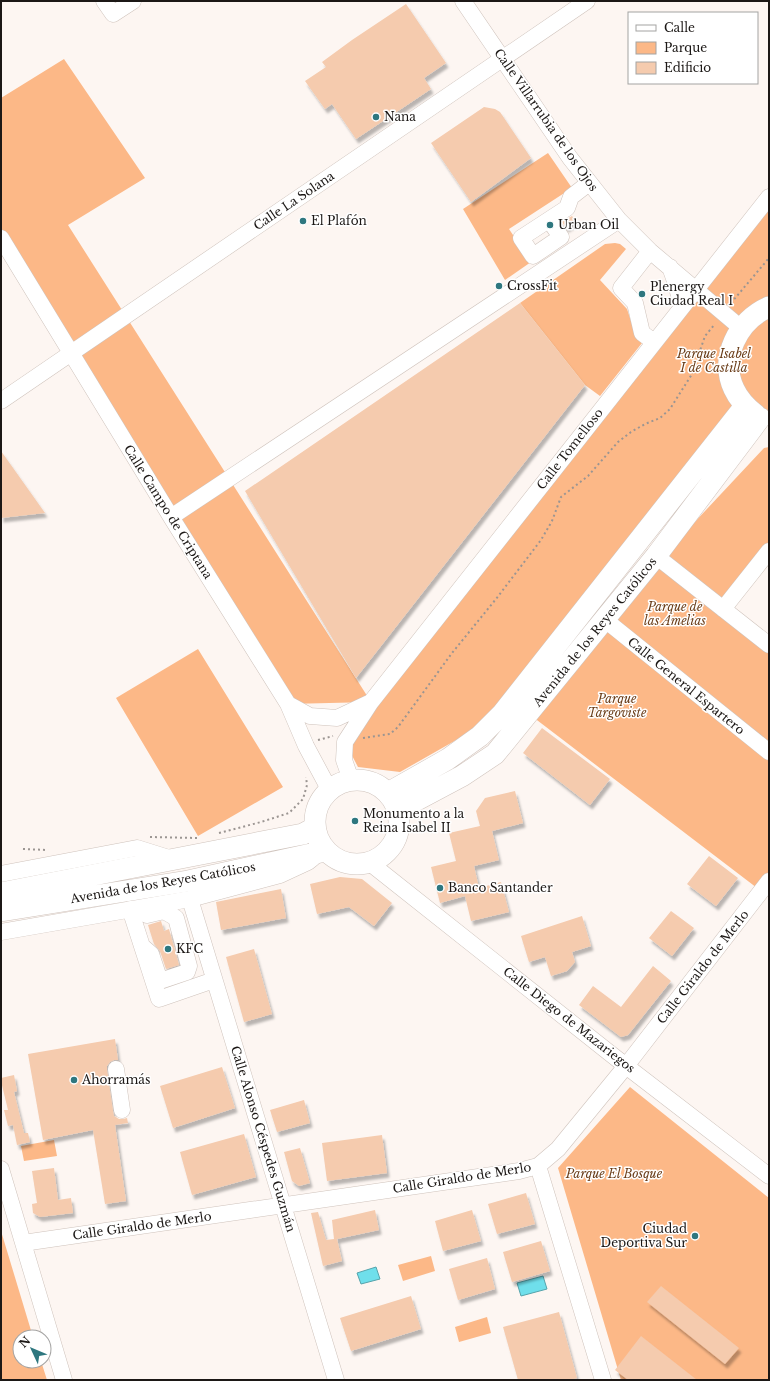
<svg xmlns="http://www.w3.org/2000/svg" width="770" height="1381" font-family="'Libre Baskerville',serif">
  <defs>
    <filter id="shadow"><feDropShadow dx="2.5" dy="4.5" stdDeviation="1" flood-color="#0004"/></filter>
  </defs>
  <rect width="100%" height="100%" fill="#fdf6f2"/>
  <path fill="#fcb887" d="M64 59 145 178 68 225 371 702 288 704 1 236V98Z
    M548 153 572 188 509 229 531 262 505 280 463 209Z
    M769 202V416L745 406 502 714 400 772 358 767 345 742Z
    M615 243 620 244 626 249 600 280 627 309 637 339 642 343 600 396 585 385 520 303 605 244Z
    M769 447V551L723 609 769 652V881L761 891 529 714 604 619 764 448Z
    M198 649 283 787 198 836 116 698Z
    M630 1087 769 1198V1380H621L558 1168Z
    M54 1140 57 1156 24 1161 21 1146Z
    M1 1231 33 1337H20V1361H41L47 1380H1Z
    M431 1256 435 1271 403 1281 398 1265Z
    M487 1317 491 1333 459 1342 455 1327Z"/>
  <path fill="#6fdfeb" stroke="#56a3ab" d="M376 1267 380 1279 361 1284 357 1273Z
    M543 1276 547 1289 521 1296 517 1283Z"/>
  <path fill="#f5cbae" filter="url(#shadow)" d="M406 4 446 63 424 78 431 89 356 139 332 104 325 109 305 81 326 67 322 62 352 40Z
    M484 107 495 109 500 112 531 158 471 202 431 143Z
    M572 216 576 222 566 228 562 222Z
    M520 303 585 385 356 678 245 491Z
    M1 451 45 513 1 518Z
    M542 728 610 779 590 805 523 753Z
    M515 791 523 823 492 831 499 860 474 866 479 888 501 882 509 912 471 921 465 896 440 903 431 867 456 861 449 833 480 826 476 811 485 798Z
    M709 856 738 878 716 906 687 884Z
    M340 877 362 879 392 903 374 926 349 907 317 914 310 884Z
    M281 889 286 918 221 930 216 902Z
    M671 911 694 928 672 956 649 938Z
    M582 916 591 946 572 952 575 962 567 971 551 976 545 957 529 962 521 936Z
    M161 921 164 931 169 929 179 965 166 969 160 951 154 944 148 925Z
    M254 949 272 1014 244 1022 226 957Z
    M653 966 671 981 628 1035 621 1037 579 1005 593 986 621 1007Z
    M115 1039 118 1060H114L110 1062 107 1066V1070L113 1111 114 1116 119 1119H123L127 1118 128 1123 115 1125 126 1201 105 1204 93 1130 43 1140 28 1054Z
    M222 1067 235 1108 173 1128 160 1086Z
    M14 1075 17 1091 14 1092 24 1133H28L30 1142 17 1145 13 1125 8 1126 4 1110H8L1 1081V1078Z
    M304 1100 310 1123 277 1132 270 1110Z
    M244 1134 256 1177 192 1195 180 1152Z
    M382 1135 387 1173 327 1181 322 1143Z
    M300 1148 310 1183 299 1186 292 1181 284 1152Z
    M54 1168 58 1200 71 1198 73 1213 40 1217 33 1213 32 1204 37 1203 32 1171Z
    M526 1193 535 1224 497 1234 488 1204Z
    M375 1210 379 1230 337 1239 342 1261 323 1266 311 1213 318 1212 326 1240 334 1239 332 1220Z
    M472 1210 481 1241 443 1251 435 1221Z
    M541 1241 550 1271 512 1282 503 1252Z
    M487 1258 495 1289 458 1300 449 1269Z
    M661 1286 739 1348 725 1364 647 1302Z
    M411 1296 421 1329 351 1351 340 1318Z
    M559 1312 577 1378 571 1380H518L503 1327Z
    M641 1336 697 1380H628L615 1370Z"/>
  <g fill="none" stroke-linecap="round" stroke-linejoin="round">
    <defs>
      <path id="minor" d="M104 1 113 14 133 1
        M463 1 570 158 619 220 650 251 741 328
        M549 220 561 237 533 256 521 238 567 208 571 197 589 183
        M1 238 171 517 288 704 306 746 329 789
        M650 251 621 288 635 303 642 333 654 342
        M670 267 676 284 682 307
        M1 401 587 1
        M171 517 619 220
        M656 556 769 645
        M723 609 769 551
        M604 619 769 752
        M288 704 310 716 337 718 371 702
        M351 780 344 760 345 742 371 702 769 197
        M370 863 626 1066 769 1176
        M1 874 137 848 172 859
        M190 899 336 1380
        M130 909 159 999 214 980
        M1 932 190 899 280 875 308 862 313 858
        M143 947 151 954 160 981 187 972 189 966 176 918 164 911 147 915
        M116 1069 122 1110
        M538 1166 603 1380
        M1 1169 64 1380
        M23 1243 519 1171 538 1166 558 1149 626 1066 769 881"/>
      <path id="major" d="M756 415C747 408 739 400 734 389 719 358 738 320 769 307
        M315 822a42 42 0 1 1 84 0a42 42 0 1 1-84 0Z
        M388 793 448 759 480 736 502 714 745 406
        M398 810 462 776 495 754 656 556 760 418
        M1 893 303 834 314 828
        M1 911 188 881 325 851"/>
    </defs>
    <use href="#minor" stroke="#cfc3bc" stroke-width="17"/>
    <use href="#major" stroke="#cfc3bc" stroke-width="22"/>
    <path stroke="#9b9592" stroke-width="2" stroke-dasharray="2 3" stroke-linecap="butt" d="M731 303 769 258
      M363 738 390 734 398 727 452 653 496 599 541 540 552 521 561 497 588 476 618 442 631 432 645 424 660 418 670 409 692 374 705 336 715 324
      M318 740 333 736
      M219 833 261 822 289 813 303 799 307 785 306 777
      M150 837 197 838
      M23 849 48 850"/>
    <use href="#minor" stroke="#fff" stroke-width="16"/>
    <use href="#major" stroke="#fff" stroke-width="21"/>
  </g>
  <g fill="#2e777f" stroke="#fff" stroke-width="1.5">
    <circle cx="376" cy="117" r="4"/>
    <circle cx="303" cy="221" r="4"/>
    <circle cx="550" cy="225" r="4"/>
    <circle cx="499" cy="286" r="4"/>
    <circle cx="642" cy="294" r="4"/>
    <circle cx="355" cy="821" r="4"/>
    <circle cx="440" cy="888" r="4"/>
    <circle cx="168" cy="949" r="4"/>
    <circle cx="74" cy="1080" r="4"/>
    <circle cx="695" cy="1236" r="4"/>
  </g>
  <g text-anchor="middle" stroke-width="3" stroke-linejoin="round" paint-order="stroke">
    <g font-size="12" fill="#1c1816" stroke="#fff" text-anchor="start">
      <text x="384" y="121">Nana</text>
      <text x="311" y="225">El Plafón</text>
      <text x="558" y="229">Urban Oil</text>
      <text x="507" y="290">CrossFit</text>
      <text x="650" y="291">Plenergy<tspan x="650" dy="14">Ciudad Real I</tspan></text>
      <text x="363" y="818">Monumento a la<tspan x="363" dy="14">Reina Isabel II</tspan></text>
      <text x="448" y="892">Banco Santander</text>
      <text x="176" y="953">KFC</text>
      <text x="82" y="1084">Ahorramás</text>
      <text x="687" y="1233" text-anchor="end">Ciudad<tspan x="687" dy="14">Deportiva Sur</tspan></text>
    </g>
    <g font-size="12" fill="#1c1816" stroke="#fff">
      <text transform="translate(546 120) rotate(55)" y="4">Calle Villarrubia de los Ojos</text>
      <text transform="translate(294 201) rotate(-34)" y="4">Calle La Solana</text>
      <text transform="translate(570 449) rotate(-52)" y="4">Calle Tomelloso</text>
      <text transform="translate(168 512) rotate(58)" y="4">Calle Campo de Criptana</text>
      <text transform="translate(595 632) rotate(-51)" y="4">Avenida de los Reyes Católicos</text>
      <text transform="translate(686 686) rotate(39)" y="4">Calle General Espartero</text>
      <text transform="translate(163 883) rotate(-10)" y="4">Avenida de los Reyes Católicos</text>
      <text transform="translate(703 967) rotate(-52)" y="4">Calle Giraldo de Merlo</text>
      <text transform="translate(569 1020) rotate(38)" y="4">Calle Diego de Mazariegos</text>
      <text transform="translate(263 1139) rotate(73)" y="4">Calle Alonso Céspedes Guzmán</text>
      <text transform="translate(462 1178) rotate(-9)" y="4">Calle Giraldo de Merlo</text>
      <text transform="translate(142 1226) rotate(-8)" y="4">Calle Giraldo de Merlo</text>
    </g>
    <g font-size="12" font-style="italic" fill="#6b3e1a" stroke="#fff">
      <text x="714" y="358">Parque Isabel<tspan x="714" dy="14">I de Castilla</tspan></text>
      <text x="675" y="611">Parque de<tspan x="675" dy="14">las Amelias</tspan></text>
      <text x="617" y="703">Parque<tspan x="617" dy="14">Targoviste</tspan></text>
      <text x="614" y="1178">Parque El Bosque</text>
    </g>
  </g>
  <rect width="770" height="1381" fill="none" stroke="#1c1816" stroke-width="4"/>
  <rect x="628" y="12" width="130" height="72" fill="#ffffff" stroke="#a4a3a2"/>
  <rect x="636" y="25" width="20" height="6" fill="#ffffff" stroke="#a4a3a2"/>
  <text x="664" y="32" font-size="12" fill="#1c1816">Calle</text>
  <rect x="636" y="42" width="20" height="12" fill="#fcb887" stroke="#a4a3a2"/>
  <text x="664" y="52" font-size="12" fill="#1c1816">Parque</text>
  <rect x="636" y="62" width="20" height="12" fill="#f5cbae" stroke="#a4a3a2"/>
  <text x="664" y="72" font-size="12" fill="#1c1816">Edificio</text>
  <g transform="translate(32 1349) rotate(314)"><circle r="19" fill="#ffffff" stroke="#a4a3a2"/>
  <path d="M0-3L7 15L0 10L-7 15Z" fill="#2e777f"/>
  <text y="-6" font-size="11" font-weight="bold" text-anchor="middle" fill="#1c1816">N</text>
  </g>
</svg>
